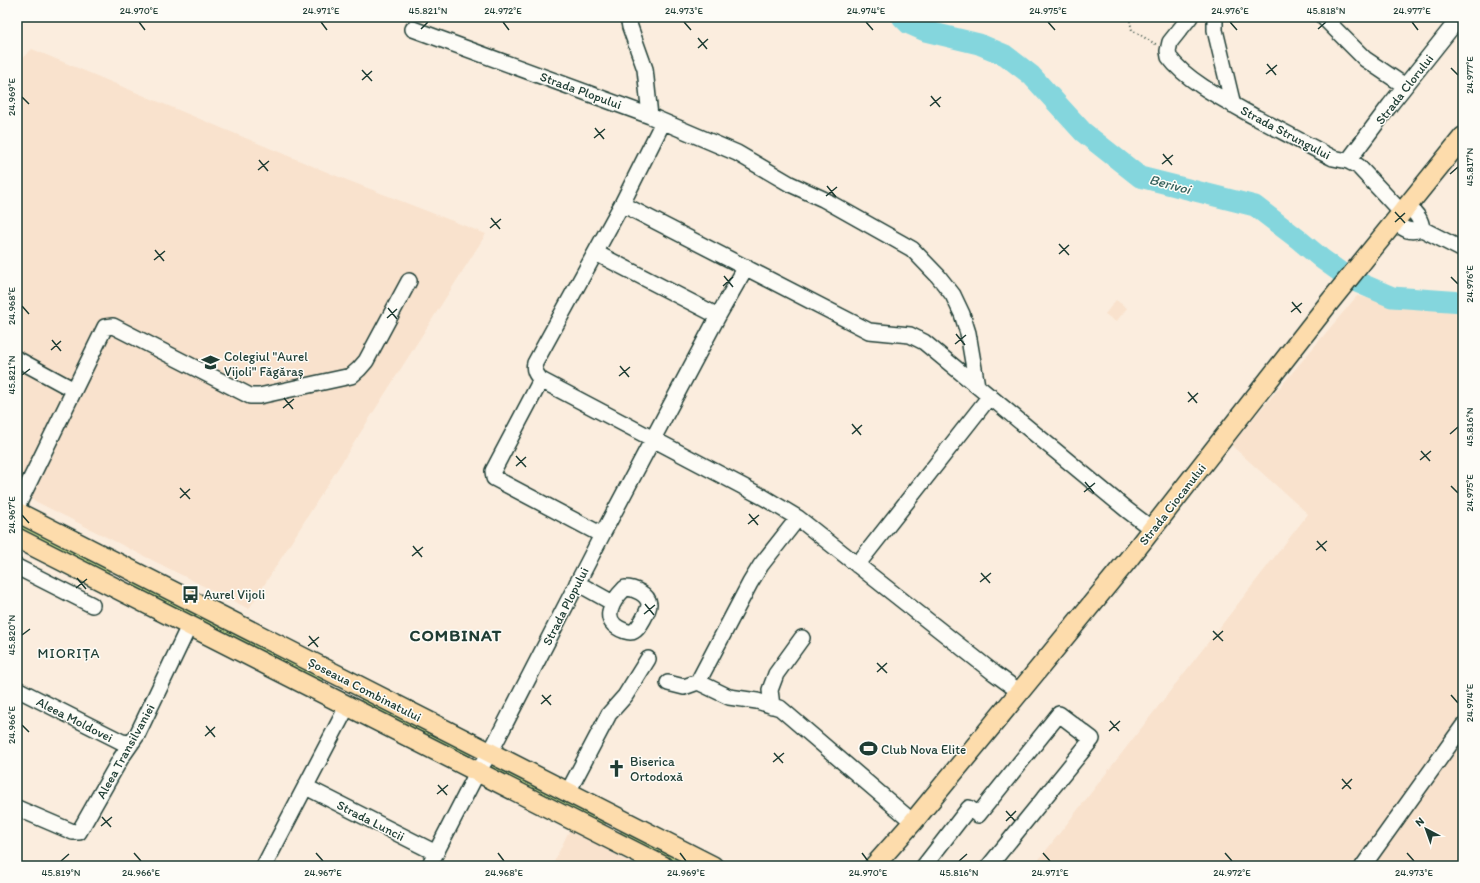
<svg xmlns="http://www.w3.org/2000/svg" width="1480" height="883" font-family="Itim,sans-serif">
  <rect width="100%" height="100%" fill="#fbedde"/>
  <filter id="ink" filterUnits="userSpaceOnUse"><feTurbulence type="fractalNoise" baseFrequency=".025" numOctaves="2"/><feDisplacementMap in="SourceGraphic" scale="8" xChannelSelector="R" yChannelSelector="G"/><feConvolveMatrix kernelMatrix="1 2 1 2 8 2 1 2 1" color-interpolation-filters="sRGB"/></filter>
  <g filter="url(#ink)">
    <path fill="#f9e2cd" d="M32 49 334 175 486 234 249 609 17 492V63Z
      M1357 296 1405 305 1463 313V866H1034L1308 514 1231 445Z
      M1116 300 1127 308 1116 322 1105 314Z
      M570 829 636 866H552Z"/>
    <path fill="#c9db8f" stroke="#748c62" d="M23 524 110 570 107 574 20 532 21 528Z
      M134 580 324 676 323 682 320 684 131 587Z
      M362 697 471 751 470 757 360 705Z
      M492 763 606 821 604 827 489 769Z
      M621 830 699 866H675L621 838Z"/>
    <g fill="none" stroke-linecap="round" stroke-linejoin="round">
      <path stroke="#84d6dd" stroke-width="21" d="M902 17 909 24 925 31 979 44 1005 55 1031 75 1083 132 1140 177 1255 206 1298 239 1322 259 1350 279 1392 297 1463 302"/>
      <defs>
        <path id="minor" d="M628 17 630 27 645 69 650 116
          M1190 17 1170 42 1168 51 1169 57C1187 82 1230 103 1257 118 1282 131 1307 145 1333 158L1348 161 1358 166 1402 213
          M1215 17V30L1233 105
          M1323 17 1365 59 1405 86
          M413 29 650 116 737 153 790 184 823 199 912 249 938 276 953 295 962 314 968 333 977 386
          M663 122 622 204 869 331 910 335 924 342 1127 510 1152 529
          M1348 161 1390 105 1460 17
          M622 204 535 363C533 370 536 374 541 380L763 497 798 518 994 673 1020 692
          M1408 206C1415 213 1421 218 1422 229
          M1395 222C1405 230 1409 233 1422 229L1463 250
          M596 253 718 316
          M17 359 74 390
          M541 380 493 471 494 478 602 535
          M17 507 105 327 113 326 250 396H259L351 376 359 369 366 361 409 281
          M798 518 761 565 750 583 698 682 729 697 757 701 780 708 913 822
          M857 565 990 396
          M17 567 92 605
          M577 583 613 603
          M625 588C634 588 648 594 649 604 649 610 639 629 634 631 631 633 628 632 625 631 599 622 611 602 625 588Z
          M668 683 684 687 698 682
          M17 689 122 742 128 743 133 741
          M772 706 770 690 776 674 802 638
          M306 787 436 853
          M568 792 609 714 625 696 648 659
          M17 808 73 832H79L121 758 137 735 189 626
          M264 866 348 705
          M429 866 478 771 490 753 602 535 718 316 746 267
          M924 866 969 808 978 815 1059 714 1092 739 989 866
          M1363 866 1463 726"/>
        <path id="major" d="M17 512 713 866
          M17 538 663 866
          M874 866 913 822 1127 561 1328 304 1463 137"/>
      </defs>
      <use href="#minor" stroke="#1f3d34" stroke-width="18"/>
      <use href="#major" stroke="#1f3d34" stroke-width="22"/>
      <path stroke="#1f3d34" stroke-width="2" stroke-dasharray="1 3" stroke-linecap="butt" d="M1129 17 1132 30 1157 45"/>
      <use href="#minor" stroke="#fdfcf7" stroke-width="15"/>
      <use href="#major" stroke="#fddcac" stroke-width="19"/>
    </g>
  </g>
  <path fill="none" stroke="#1f3d34" stroke-width="1.5" d="M139 22 145 30M321 22 327 30M503 22 509 30M684 22 691 30M866 22 873 30M1048 22 1055 30M1230 22 1237 30M1412 22 1418 30M421 29 428 22M1318 29 1326 22M698 38 707 49M698 48 708 39M1267 64 1276 75M1451 68 1458 75M362 70 372 81M1266 74 1277 65M362 80 372 71M931 96 940 107M22 97 29 104M930 106 941 97M595 128 604 139M594 138 605 129M1163 154 1172 165M259 160 268 171M1162 164 1173 155M258 170 269 161M1450 174 1458 167M827 186 836 197M826 196 837 187M1395 212 1405 223M491 218 500 229M1395 222 1405 213M490 228 501 219M1059 244 1069 255M155 250 164 261M1059 254 1069 245M154 260 165 251M724 276 733 287M1451 277 1458 284M723 286 733 277M1292 302 1301 313M22 306 29 314M388 308 397 319M1291 312 1302 303M387 318 397 309M956 334 965 345M52 340 61 351M955 344 966 335M51 350 61 341M620 366 629 377M22 375 30 369M619 376 630 367M1188 392 1197 403M284 398 293 409M1188 402 1198 393M283 408 294 399M852 424 861 435M852 434 862 425M1450 434 1458 427M1421 451 1430 461M516 456 526 467M1420 460 1431 451M516 466 526 457M1085 482 1094 493M1451 486 1458 493M180 488 190 499M1084 492 1095 483M180 498 190 489M749 514 758 525M22 515 29 523M748 524 759 515M1317 541 1326 551M413 546 422 557M1316 550 1327 541M412 556 423 547M981 573 990 583M77 578 86 589M980 582 991 573M76 588 87 579M645 604 654 615M644 614 655 605M1213 631 1223 641M22 635 30 629M309 636 318 647M1213 640 1223 631M308 646 319 637M877 663 887 673M877 672 887 663M542 695 551 705M1451 695 1458 703M541 704 551 695M1110 721 1119 731M22 725 29 732M206 726 215 737M1109 731 1120 721M205 736 215 727M774 753 783 763M773 762 784 753M1342 779 1351 789M438 785 447 795M1342 789 1352 779M437 794 448 785M1006 811 1015 821M102 817 111 827M1006 821 1016 811M101 826 112 817M134 853 141 861M316 853 323 861M498 853 504 861M680 853 686 861M862 853 868 861M1043 853 1050 861M1225 853 1232 861M1407 853 1414 861M61 861 69 854M959 861 967 854"/>
  <defs>
    <symbol id="school-bare" viewBox="-9 -9 18 18"><path d="M0-5L7-2L0 1L-7-2ZM-4 1L0 2.5L4 1V4Q0 6-4 4Z" fill="#1f3d34" stroke="#fdfcf7" stroke-width="2.5" paint-order="stroke"/></symbol>
    <symbol id="bus-bare" viewBox="-9 -9 18 18"><path d="M-5-6H5V4H4V6H2V4H-2V6H-4V4H-5ZM-3.5-4V0h7V-4ZM-3.5 1.2v1.5H-2V1.2ZM2 1.2v1.5H3.5V1.2Z" fill="#1f3d34" stroke="#fdfcf7" stroke-width="2.5" paint-order="stroke"/></symbol>
    <symbol id="stadium-bare" viewBox="-9 -9 18 18"><path d="M0-5a6.5 5 0 1 0 0 10a6.5 5 0 1 0 0-10ZM-3.5-1.8h7v3.6h-7Z" fill="#1f3d34" stroke="#fdfcf7" stroke-width="2.5" paint-order="stroke"/></symbol>
    <symbol id="church-bare" viewBox="-9 -9 18 18"><path d="M-1.2-6h2.4v3.5h3.3v2.4h-3.3V6h-2.4V-.1h-3.3v-2.4h3.3Z" fill="#1f3d34" stroke="#fdfcf7" stroke-width="2.5" paint-order="stroke"/></symbol>
  </defs>
  <g fill-rule="evenodd">
    <use href="#school-bare" x="198" y="350" width="25" height="25"/>
    <use href="#bus-bare" x="178" y="582" width="25" height="25"/>
    <use href="#stadium-bare" x="856" y="736" width="25" height="25"/>
    <use href="#church-bare" x="604" y="756" width="25" height="25"/>
  </g>
  <g text-anchor="middle" stroke-width="3" stroke-linejoin="round" paint-order="stroke">
    <g font-size="13" fill="#1f3d34" stroke="#fdfcf7">
      <text transform="translate(1404 89) rotate(-52)" y="5">Strada Clorului</text>
      <text transform="translate(581 90) rotate(20)" y="5">Strada Plopului</text>
      <text transform="translate(1286 132) rotate(28)" y="5">Strada Strungului</text>
      <text transform="translate(1172 504) rotate(-52)" y="5">Strada Ciocanului</text>
      <text transform="translate(565 606) rotate(-63)" y="5">Strada Plopului</text>
      <text transform="translate(365 689) rotate(27)" y="5">Șoseaua Combinatului</text>
      <text transform="translate(75 719) rotate(27)" y="5">Aleea Moldovei</text>
      <text transform="translate(125 751) rotate(-61)" y="5">Aleea Transilvaniei</text>
      <text transform="translate(371 820) rotate(27)" y="5">Strada Luncii</text>
    </g>
    <g font-size="13" fill="#1f3d34" stroke="#fdfcf7" text-anchor="start">
      <text x="224" y="361">Colegiul "Aurel<tspan x="224" dy="15">Vijoli" Făgăraș</tspan></text>
      <text x="204" y="599">Aurel Vijoli</text>
      <text x="881" y="754">Club Nova Elite</text>
      <text x="630" y="766">Biserica<tspan x="630" dy="15">Ortodoxă</tspan></text>
    </g>
    <g font-size="14" font-style="italic" fill="#38635e" stroke="#fdfcf7">
      <text transform="translate(1170 184) rotate(15)" y="5">Berivoi</text>
    </g>
    <g font-size="14" letter-spacing="1" fill="#1f3d34" stroke="#fdfcf7">
      <text x="69" y="658">MIORIȚA</text>
    </g>
    <g font-size="17" font-weight="bold" letter-spacing="1" fill="#1f3d34" stroke="#fdfcf7">
      <text x="456" y="641">COMBINAT</text>
    </g>
  </g>
  <rect width="1480" height="883" fill="none" stroke="#fdfcf7" stroke-width="44"/>
  <g transform="translate(1426 829) rotate(319)" stroke="#fdfcf7" stroke-width="3" paint-order="stroke">
  <path d="M0-3L7 15L0 10L-7 15Z" fill="#1f3d34"/>
  <text y="-6" font-size="11" font-weight="bold" text-anchor="middle" fill="#1f3d34">N</text>
  </g>
  <rect x="22" y="22" width="1436" height="839" fill="none" stroke="#1f3d34" stroke-width="1.5"/>
  <g font-size="10" text-anchor="middle" fill="#1f3d34">
    <text x="139" y="14">24.970°E</text>
    <text x="321" y="14">24.971°E</text>
    <text x="428" y="14">45.821°N</text>
    <text x="503" y="14">24.972°E</text>
    <text x="684" y="14">24.973°E</text>
    <text x="866" y="14">24.974°E</text>
    <text x="1048" y="14">24.975°E</text>
    <text x="1230" y="14">24.976°E</text>
    <text x="1326" y="14">45.818°N</text>
    <text x="1412" y="14">24.977°E</text>
    <text transform="translate(1469 75) rotate(-90)" y="4">24.977°E</text>
    <text transform="translate(11 97) rotate(-90)" y="4">24.969°E</text>
    <text transform="translate(1469 167) rotate(-90)" y="4">45.817°N</text>
    <text transform="translate(1469 284) rotate(-90)" y="4">24.976°E</text>
    <text transform="translate(11 306) rotate(-90)" y="4">24.968°E</text>
    <text transform="translate(11 375) rotate(-90)" y="4">45.821°N</text>
    <text transform="translate(1469 427) rotate(-90)" y="4">45.816°N</text>
    <text transform="translate(1469 493) rotate(-90)" y="4">24.975°E</text>
    <text transform="translate(11 515) rotate(-90)" y="4">24.967°E</text>
    <text transform="translate(11 635) rotate(-90)" y="4">45.820°N</text>
    <text transform="translate(1469 703) rotate(-90)" y="4">24.974°E</text>
    <text transform="translate(11 725) rotate(-90)" y="4">24.966°E</text>
    <text x="61" y="876">45.819°N</text>
    <text x="141" y="876">24.966°E</text>
    <text x="323" y="876">24.967°E</text>
    <text x="504" y="876">24.968°E</text>
    <text x="686" y="876">24.969°E</text>
    <text x="868" y="876">24.970°E</text>
    <text x="959" y="876">45.816°N</text>
    <text x="1050" y="876">24.971°E</text>
    <text x="1232" y="876">24.972°E</text>
    <text x="1414" y="876">24.973°E</text>
  </g>
</svg>
